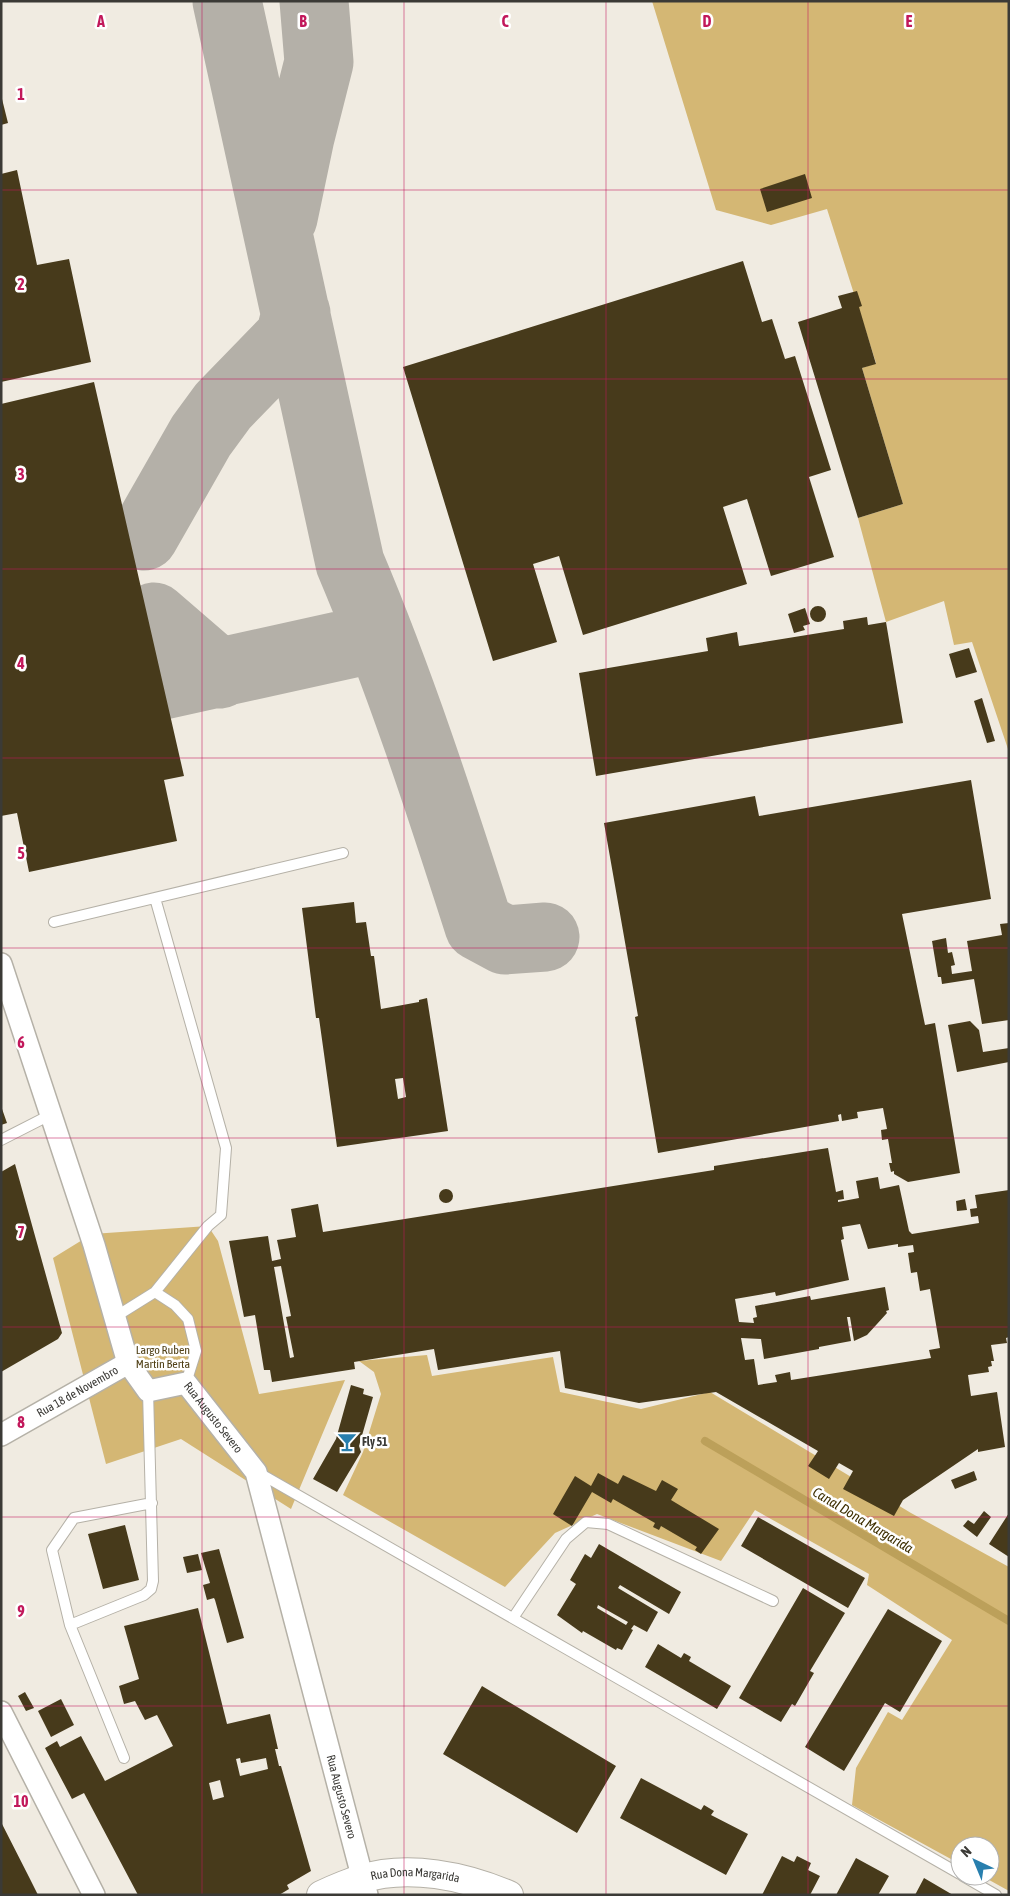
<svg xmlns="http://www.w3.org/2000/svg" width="1010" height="1896" font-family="'Asap Condensed',sans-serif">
  <rect width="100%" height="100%" fill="#f0ebe1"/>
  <path fill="#d4b774" d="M652 1H1009V752L972 642 954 645 944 601 886 622 858 518 903 504 862 368 876 363 827 209 771 225 716 210Z
    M208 1226 218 1241 259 1394 345 1380 291 1509 181 1439 106 1464 53 1258 92 1234Z
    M427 1355 432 1376 553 1357 560 1392 641 1409 710 1392 911 1513 1009 1567V1891L982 1876H990V1846H960V1864L852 1805 856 1768 888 1712 902 1720 952 1640 867 1585 869 1574 755 1510 721 1561 597 1514 555 1533 505 1587 343 1495 363 1452 381 1394 374 1372 359 1361Z"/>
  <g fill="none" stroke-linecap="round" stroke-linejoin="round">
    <path stroke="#bca05a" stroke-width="8" d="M705 1441 1009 1621"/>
    <path stroke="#b4b0a8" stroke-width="69" d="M227 1 350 563C400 681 440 804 479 926L505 940 545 937
      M283 218 300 137 319 62 314 1
      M144 536 201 436 223 406 290 337 296 313
      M154 617 220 674
      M154 687 380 637"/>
  </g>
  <path fill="#473a1b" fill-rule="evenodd" d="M1 95 8 123 1 125Z
    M17 170 37 265 69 259 91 362 1 382V174Z
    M805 174 812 198 767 212 760 189Z
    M743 261 762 322 772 319 785 359 795 356 831 470 809 477 834 557 771 576 747 499 723 507 747 584 583 635 559 556 533 564 557 642 493 661 403 367Z
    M857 291 862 306 859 307 876 364 862 368 903 504 858 518 798 322 842 308 838 296Z
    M94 382 184 776 164 780 177 841 29 872 17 813 1 816V404Z
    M810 614a8 8 0 1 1 16 0a8 8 0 1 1-16 0Z
    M805 608 810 624 803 626 805 630 794 633 788 614Z
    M867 617 868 625 886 622 903 723 596 776 579 673 708 651 706 638 737 632 739 646 844 629 843 621Z
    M969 648 977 672 956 678 949 654Z
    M982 698 995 741 987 743 974 701Z
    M971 780 991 899 902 914 925 1025 935 1023 960 1173 908 1182 894 1174V1171L891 1172 889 1163H892L888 1139 882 1140 881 1130 887 1129 883 1108 857 1112 858 1118 842 1121 841 1114 838 1115 839 1121 658 1153 635 1017 638 1016 604 823 755 796 759 816Z
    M354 902 356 923 366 922 371 956H374L381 1009 419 1002V1000L427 998 448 1131 337 1147 319 1018H316L302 908ZM403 1078 406 1097 398 1099 395 1079Z
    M1009 923V1020L982 1024 974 979 942 984 941 977H938L932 941 946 938 948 953 952 952 955 965 951 966 952 974 972 971 967 941 1002 935 1000 924Z
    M970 1021 979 1030 983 1052 1009 1048V1062L957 1072 948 1025Z
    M1 1106 7 1123 1 1125Z
    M828 1148 836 1192 843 1190 844 1199 838 1200V1202L859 1198 856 1181 878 1177 880 1189 899 1185 909 1231 912 1234 979 1223 978 1216 971 1217 970 1209 977 1208 975 1195 1009 1190V1337L1006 1338 1007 1343 991 1345 994 1361H991L992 1366 988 1367 989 1372 968 1375 971 1396 997 1392 1005 1447 978 1452V1449L903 1500 894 1516 843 1489 853 1471 839 1463 829 1479 808 1466 818 1451 716 1392 639 1403 565 1388 560 1351 438 1370 434 1349 354 1362 355 1369 272 1382 270 1370H264L255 1315 244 1317 229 1241 268 1236 272 1261 281 1259 277 1240 296 1237 291 1209 318 1204 323 1232 714 1170V1166ZM860 1224 868 1249 898 1244V1247L913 1245 914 1252 908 1253 911 1273 917 1272 920 1291 930 1289 940 1348 929 1350 931 1358 791 1380 790 1372 775 1375 777 1382 758 1385 754 1359 745 1360 741 1338 761 1339 764 1359 819 1349V1347L851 1341 847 1317H850L854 1341 867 1335 887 1313 886 1311 889 1310 885 1287 811 1300 810 1296 755 1306 757 1317 753 1318 754 1323 739 1322 735 1299 775 1292 776 1296 849 1280 841 1240 844 1239 842 1227ZM281 1266 291 1316 286 1317 294 1357 290 1358 274 1267Z
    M15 1164 62 1333 58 1339 1 1372V1172Z
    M439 1196a7 7 0 1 1 14 0a7 7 0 1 1-14 0Z
    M965 1199 967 1210 957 1211 956 1201Z
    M351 1385 364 1389 363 1394 373 1397 359 1446 361 1452 337 1492 313 1479 336 1439Z
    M974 1471 977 1480 955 1489 951 1480Z
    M598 1473 618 1484 623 1475 656 1491 662 1480 678 1489 671 1500 719 1529 701 1554 695 1550 697 1547 661 1526 659 1530 653 1527 655 1523 613 1499 611 1503 592 1492 572 1526 553 1514 575 1476 591 1486Z
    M984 1511 991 1517 977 1537 963 1526 968 1520 974 1524Z
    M1009 1513V1557L989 1544Z
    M758 1517 865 1578 848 1608 741 1546Z
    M125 1525 139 1580 103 1589 88 1534Z
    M599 1544 681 1592 669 1614 620 1585 618 1588 658 1612 647 1632 634 1625 631 1629 633 1630 622 1650 617 1648 616 1650 583 1631 582 1633 557 1615 576 1584 570 1580 585 1554 591 1558ZM598 1605 628 1622 626 1625 597 1608Z
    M219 1549 244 1638 227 1643 215 1600 214 1598 207 1600 203 1585 210 1583 201 1553Z
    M198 1554 202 1570 187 1573 183 1557Z
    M803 1588 845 1613 810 1671 814 1673 795 1706 792 1704 781 1722 739 1698Z
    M198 1608 227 1724 270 1714 278 1749H275L279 1766H281L311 1871 287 1885 289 1889 279 1895H138L84 1793 72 1799 45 1748 57 1741 60 1747 81 1736 105 1781 173 1746 157 1715 145 1720 135 1701 124 1704 119 1686 139 1679 124 1626ZM240 1758 241 1763 266 1758 268 1769 240 1776 236 1759ZM220 1780 224 1797 213 1800 209 1783Z
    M888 1609 942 1641 900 1712 885 1703 844 1771 805 1747Z
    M658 1644 681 1658 684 1653 691 1657 689 1661 731 1686 717 1709 645 1667Z
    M482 1686 616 1766 577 1833 443 1754Z
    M25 1692 34 1708 26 1711 18 1696Z
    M61 1699 74 1725 51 1737 38 1711Z
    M641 1778 701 1810 704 1805 714 1811 711 1815 748 1834 726 1875 620 1818Z
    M1 1822 29 1877 38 1895H1Z
    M782 1856 794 1862 797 1856 811 1863 808 1870 820 1876 810 1895H762Z
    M856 1858 889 1876 878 1895H836Z
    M924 1878 953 1895H915Z"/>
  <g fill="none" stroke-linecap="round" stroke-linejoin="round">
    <defs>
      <path id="service" d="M54 922 343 853
        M1 1140 50 1115
        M155 1292 208 1226 221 1215 226 1148 155 898
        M115 1317 155 1292 175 1305 188 1319 196 1351 186 1383
        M259 1473 960 1874
        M513 1618 566 1539 586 1522 608 1524 773 1601
        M70 1625 52 1550 74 1518 152 1503
        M124 1758 70 1625 144 1595 151 1589 153 1581 148 1391
        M963 1876 996 1895"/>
      <g id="minor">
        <path id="s1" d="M1 964 94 1245 128 1363 148 1391 186 1383 256 1472 367 1895"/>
        <path id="s2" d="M1 1435 128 1363"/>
        <path d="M1 1712 94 1895"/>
      </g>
      <g id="primary">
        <path id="s3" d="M321 1895C334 1889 348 1883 361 1879 408 1864 465 1876 509 1895"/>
      </g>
    </defs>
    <use href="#service" stroke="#b5b1a7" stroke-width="12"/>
    <use href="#minor" stroke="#b5b1a7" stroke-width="24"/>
    <use href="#primary" stroke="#b5b1a7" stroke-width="30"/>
    <use href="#service" stroke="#fff" stroke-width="10"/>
    <use href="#minor" stroke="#fff" stroke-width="21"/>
    <use href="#primary" stroke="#fff" stroke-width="28"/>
  </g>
  <path fill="none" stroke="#c2185b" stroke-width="1" stroke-opacity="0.55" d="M202 1V1895M404 1V1895M606 1V1895M808 1V1895M1 190H1009M1 379H1009M1 569H1009M1 758H1009M1 948H1009M1 1138H1009M1 1327H1009M1 1517H1009M1 1706H1009"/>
  <defs>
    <symbol id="bar-bare" viewBox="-9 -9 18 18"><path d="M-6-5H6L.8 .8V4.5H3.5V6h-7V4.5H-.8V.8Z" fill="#287fae" stroke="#fff" stroke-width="2.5" paint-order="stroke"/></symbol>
  </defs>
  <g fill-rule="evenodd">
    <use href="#bar-bare" x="333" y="1428" width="28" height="28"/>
  </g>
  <g text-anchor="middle" stroke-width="5" stroke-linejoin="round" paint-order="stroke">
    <g font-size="12" fill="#514118" stroke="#fff">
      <text x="163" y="1354">Largo Ruben<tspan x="163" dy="14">Martin Berta</tspan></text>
    </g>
    <g font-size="12" fill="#3b3a36" stroke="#fff">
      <text dy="4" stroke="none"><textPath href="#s2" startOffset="88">Rua 18 de Novembro</textPath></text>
      <text dy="4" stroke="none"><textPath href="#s1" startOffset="536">Rua Augusto Severo</textPath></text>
      <text dy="4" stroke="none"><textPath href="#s1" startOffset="941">Rua Augusto Severo</textPath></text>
      <text dy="4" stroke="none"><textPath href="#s3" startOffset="98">Rua Dona Margarida</textPath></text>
    </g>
    <g font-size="12" font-weight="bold" fill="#3b3a36" stroke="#fff" text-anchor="start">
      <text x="362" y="1446">Fly 51</text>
    </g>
    <g font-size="14" font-style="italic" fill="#3d2e01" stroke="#fff">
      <text transform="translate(863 1520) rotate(31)" y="5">Canal Dona Margarida</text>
    </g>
  </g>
  <g font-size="16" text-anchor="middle" font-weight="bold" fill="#c2185b" stroke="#fff" stroke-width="5" stroke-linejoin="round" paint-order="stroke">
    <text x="101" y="27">A</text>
    <text x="303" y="27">B</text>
    <text x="505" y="27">C</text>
    <text x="707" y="27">D</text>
    <text x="909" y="27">E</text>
    <text x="21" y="100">1</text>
    <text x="21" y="290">2</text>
    <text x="21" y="480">3</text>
    <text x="21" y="669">4</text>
    <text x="21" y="859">5</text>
    <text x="21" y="1048">6</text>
    <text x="21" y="1238">7</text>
    <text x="21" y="1428">8</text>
    <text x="21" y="1617">9</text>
    <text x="21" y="1807">10</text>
  </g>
  <rect width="1010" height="1896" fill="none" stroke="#3b3a36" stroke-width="5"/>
  <g transform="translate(975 1861) rotate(316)"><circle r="24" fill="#ffffff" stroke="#b1b0af"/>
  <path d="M0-4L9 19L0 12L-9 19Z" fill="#287fae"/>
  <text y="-8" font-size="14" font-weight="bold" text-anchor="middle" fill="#3b3a36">N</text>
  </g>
</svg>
